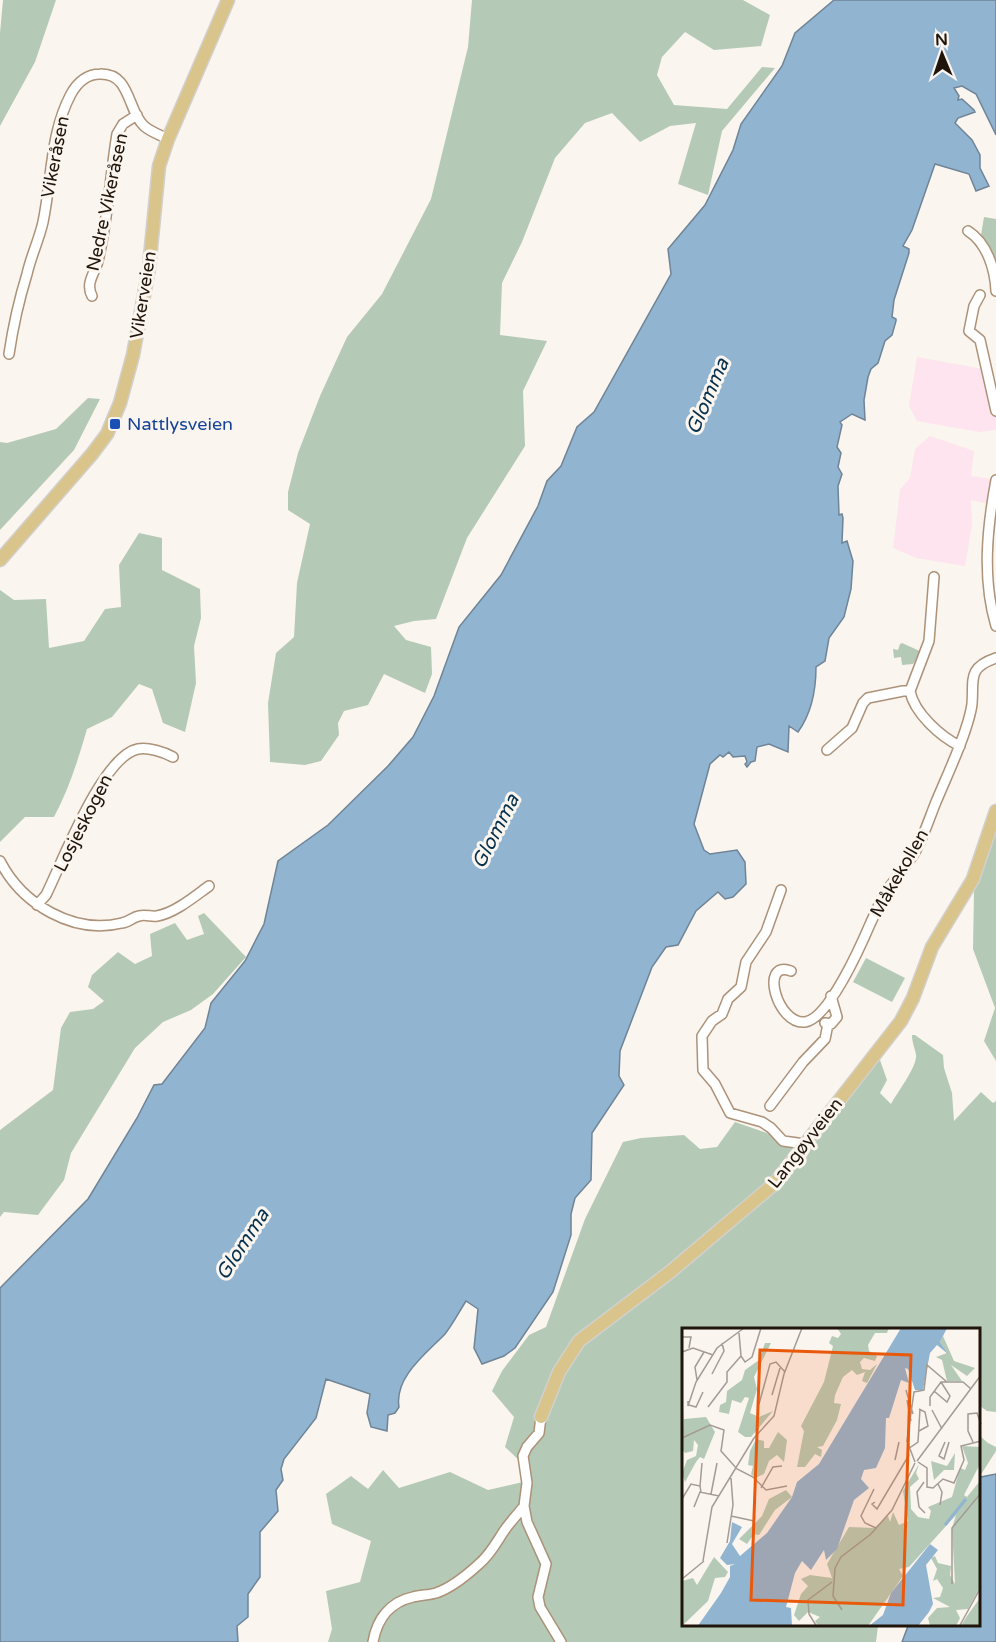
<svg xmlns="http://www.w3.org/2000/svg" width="996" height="1642" font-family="'Varela Round',sans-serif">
  <rect width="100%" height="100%" fill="#fbf5ef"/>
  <path fill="#fde4ee" d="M917 357 983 369 996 416V430L979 432 917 421 909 406Z
    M930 436 974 451 971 476 992 479 987 504 971 500 972 525 965 566 916 558 893 548 900 490 910 478 915 449Z"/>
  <path fill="#b4cab6" d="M3 0H56L35 62 0 126V33Z
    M472 0H743L770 15 761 46 714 50 685 32 662 57 657 75 674 105 727 109 762 67 775 68 722 131 708 195 678 184 696 123 670 126 640 142 612 113 585 123 555 158 522 242 502 283 500 335 547 341 523 391 525 446 467 538 436 619 414 621 394 626 406 640 431 647 432 674 425 693 384 674 368 705 344 711 338 723 339 735 321 761 305 765 270 762 268 703 276 653 294 637 297 583 310 524 288 510V492L298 453 320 396 347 337 382 294 431 199 468 47Z
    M984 217 996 219V266L981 235Z
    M88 398 100 399 74 450 0 530V442L7 443 56 429Z
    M139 533 162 538V570L200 589 201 618 194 646 196 683 185 732 163 723 152 689 139 684 112 717 87 729C78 760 69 789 54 817H25L0 842V590L14 600 46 599 49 648 84 641 105 609 121 607 119 565Z
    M902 643 922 652 913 664 902 665 901 657 894 658 893 649 898 650 900 644Z
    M996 817V1061L984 1041 995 1008 973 949 974 892Z
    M204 913 246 957 213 994 191 1010 163 1022 135 1048 71 1153 64 1180 38 1215 4 1212 0 1217V1130L53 1090 61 1028 70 1012 93 1009 104 1001 88 987 92 975 118 952 135 964 152 956 150 934 175 923 187 940 204 934 198 916Z
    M866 958 905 978 892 1002 853 982Z
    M912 1035H915L943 1055 944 1068 952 1093 954 1121 981 1092 993 1103 996 1101V1412L987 1411 980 1406V1330H684V1626H878L876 1642H328L332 1629 326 1591 360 1582 371 1541 332 1524 326 1494 351 1476 368 1489 383 1470 399 1488 450 1472 488 1490 527 1481 523 1464 505 1447 514 1417 492 1391 502 1371 529 1335 546 1327 585 1219 623 1142 641 1138 684 1135 700 1149 717 1147 735 1122 790 1141H812L862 1076 880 1060 887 1080 880 1093 891 1104C898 1091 917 1067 916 1055 915 1048 912 1043 912 1035Z
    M980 1436 988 1443 996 1447V1451L980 1476Z"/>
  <path fill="#91b4d1" stroke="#6f8496" stroke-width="1.5" d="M834 0H996V135L976 94 962 86 954 88 959 96 958 100 962 99 974 110 975 112 958 118 955 123 972 140 980 155V168L989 186 976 191 969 174 935 164 912 230 903 246 909 249V253L894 300 892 317 896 319V321L892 335 885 341 878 363 871 369 868 377 864 400 865 420 852 414 840 422 842 425 837 447 841 453 838 467 842 474 838 486 839 515 842 514 843 518 842 543 847 541 853 561 851 589 844 617 829 638 825 661 816 667C816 689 811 714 798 732L789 726 788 752 769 744 757 747 755 761 751 762 747 767 745 764 747 762 745 756 733 757 729 752 723 757 720 755 710 764 694 824 704 850 710 854 737 850 745 862 746 884 733 897 725 899 718 892 696 911 678 945 666 947 652 967 620 1051 619 1076 624 1085 592 1133 591 1180 575 1198 571 1214V1235L553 1292 515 1348 504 1356 482 1364 474 1348 478 1309 466 1301C459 1312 453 1324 445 1334 427 1353 394 1377 399 1407L395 1413 388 1415 387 1431 371 1427 367 1413 370 1394 326 1379 316 1418 284 1459 281 1469 283 1480 276 1490 278 1511 260 1532V1577L248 1594V1617L237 1626 238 1642H0V1288L88 1199 137 1118 154 1085 162 1084 205 1028 211 1003 245 961 264 924 278 861 328 825 388 766 413 737 434 696 459 627 501 575 538 506 547 481 561 466 577 427 594 412 671 274 668 249 705 205 733 150 741 124 782 66 795 33Z
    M996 1474V1642H902L908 1626H980V1479L981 1477Z"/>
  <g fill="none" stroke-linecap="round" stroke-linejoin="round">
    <defs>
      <path id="minor" d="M968 231C987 243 995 269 996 291
        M980 295 974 306 969 331 980 340 996 411
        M92 296C85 283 95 273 98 261 108 220 110 176 117 134L123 124 137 115
        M9 354C13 327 19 300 27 274 31 256 39 240 43 222 52 179 50 133 71 94 77 83 87 74 100 74 131 73 127 110 144 126 151 132 160 135 168 139
        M996 480C987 528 982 579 996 626
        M910 691 929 641 934 577
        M910 691C914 713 941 737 960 746
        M827 750 852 728 863 703 868 698 903 691H910
        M0 861C22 904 73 935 122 923 129 922 133 917 139 916 145 914 151 917 157 916 175 913 195 896 209 886
        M781 890 766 932 746 962 741 987 728 999 722 1014 712 1021 702 1036 703 1070 715 1084 730 1113 762 1122 771 1128 783 1141 805 1144
        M37 905 46 895C62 863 102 756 138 749 148 747 164 752 173 757
        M791 971C759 959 777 1025 805 1022 829 1019 862 943 871 922 876 912 880 902 885 893 895 879 906 867 915 852 924 836 929 819 936 802 946 778 957 755 965 731 968 722 971 713 972 704 974 679 967 668 996 658
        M825 1023 831 1024 837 1017 831 996
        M770 1106 803 1062 825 1039 828 1024
        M541 1417 539 1433 527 1447 523 1456 527 1483 524 1506 527 1522 546 1564 538 1597 540 1607 561 1642
        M373 1642C377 1619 390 1602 413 1597 421 1595 429 1595 436 1593 451 1588 467 1575 479 1564 490 1555 496 1543 504 1531 510 1522 518 1514 524 1506"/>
      <path id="major" d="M0 560 92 454 107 434 120 403 133 355 149 268 159 166 168 139 228 0
        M541 1417 559 1372 579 1341 670 1272 774 1184 901 1021 913 998 932 947 973 879 996 811"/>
    </defs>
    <use href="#minor" stroke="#ac9278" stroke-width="12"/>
    <use href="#major" stroke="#d2d0ce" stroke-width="15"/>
    <use href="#minor" stroke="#fff" stroke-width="9"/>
    <use href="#major" stroke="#d9c58b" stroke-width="12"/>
  </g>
  <rect fill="#1a4fb4" stroke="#fbf5ef" stroke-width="2" x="109" y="418" width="12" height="12" rx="3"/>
  <g text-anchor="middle" stroke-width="6" stroke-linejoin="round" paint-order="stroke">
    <g font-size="18" fill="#1f150b" stroke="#fbf5ef">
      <text transform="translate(55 157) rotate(-79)" y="6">Vikeråsen</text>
      <text transform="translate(107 202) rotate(-78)" y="6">Nedre Vikeråsen</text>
      <text transform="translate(143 295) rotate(-81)" y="6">Vikerveien</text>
      <text transform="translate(83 823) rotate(-63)" y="6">Losjeskogen</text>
      <text transform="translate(899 873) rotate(-60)" y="6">Måkekollen</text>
      <text transform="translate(805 1143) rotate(-52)" y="6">Langøyveien</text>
    </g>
    <g font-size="18" fill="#164399" stroke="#fbf5ef" text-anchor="start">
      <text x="127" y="430">Nattlysveien</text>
    </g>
    <g font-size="20" font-style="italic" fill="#05304d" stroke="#fbf5ef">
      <text transform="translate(707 396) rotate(-67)" y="7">Glomma</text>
      <text transform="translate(495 831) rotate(-63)" y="7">Glomma</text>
      <text transform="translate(242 1244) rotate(-57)" y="7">Glomma</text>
    </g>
  </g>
  <g transform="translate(682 1328)">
    <rect width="298" height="298" fill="#fbf5ef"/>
    <path d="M155 0H207L205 5H193L186 17 187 23 195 28 193 33 182 30 178 34 180 41 188 42 195 36 185 55 180 53 183 44 175 47 170 42 161 49 153 67 152 75 159 76 155 92 141 118 135 119 140 122 139 129 133 126 123 139H115L122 103 119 98 142 54 151 18 147 15 150 8 156 10 159 6ZM261 8 272 33 293 40 285 48 269 37 280 53H265L260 32 254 29 265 25 258 14ZM83 15H89L72 49 75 61 68 85 77 89 91 83 69 109H63L56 104 67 70 63 69 59 75 50 72 47 86 37 84 38 77 44 74 45 63 60 52 63 42 77 32ZM2 80V91L24 89 33 104 22 131 18 129 14 134 3 154 0 145 5 132 14 128 16 117 12 112 11 123 3 125 0 121ZM96 104 105 112 102 134 95 127 87 133 82 146 73 150 69 146 71 138 66 137 68 123 74 111 82 113V120H87ZM280 118 298 119V136L282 167 285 169 298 153V259L286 281 274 282 278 290 274 298H248L246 290 255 280 268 279 251 270 258 269 261 260 255 251 251 253 255 241 249 230 253 228 256 235 269 238 268 247 273 256 270 200 274 187 227 239 217 241 221 248 186 298H136L133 293 138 289 126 284 117 293 112 287 119 266 126 258 119 251 128 247 150 250 145 236 167 199 192 200 206 188 208 194 211 184 217 197 226 193 221 163 237 136 234 145 237 151 228 159 229 181 236 189 247 191 249 183 246 179 270 169 278 140 283 142 286 135ZM273 125 272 142H262L252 152 249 133 265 138ZM104 162 110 169 93 182 77 207 72 206 65 216 57 211 80 188 87 171ZM32 229 46 244 43 249 33 250 26 273 0 298V253L11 250 15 257ZM298 270V298L278 299 285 288Z" fill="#b4cab6"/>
    <path d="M219 0H265L258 14 266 26 255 17 248 25 241 62H233L226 41 223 40 227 55 219 52 207 90H204L203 120 194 140 182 142 179 151 187 160 172 172 155 221 144 232 142 222 129 242 120 233 113 245 104 279 109 280 110 298 15 299 39 265 48 249V238L53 236 45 237 38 230 48 213 50 194 60 199 50 216 58 228 85 205 110 169 115 154 137 136ZM248 216 256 222 244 237 251 276 247 284 236 298H187L201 287 209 265Z" fill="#91b4d1"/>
    <path fill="none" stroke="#91b4d1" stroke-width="3" d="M263 197 284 171"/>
    <path fill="none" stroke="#a39b94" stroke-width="1.5" d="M57 5 59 28M0 9H9L7 20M0 24 11 20 31 27M59 28 63 34 70 29 79 0M30 46 42 23 40 15M15 52 13 39 22 24M224 62 231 86M252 63 265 74 268 68 259 54M90 67 98 40M225 72 229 93M6 73V78L14 54 35 20 62 0M77 76 88 36 94 34 103 44M7 77 14 79 21 64M248 78V69L259 54H281L289 61M26 79 45 54V44L59 28M237 81 243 84 246 98 237 103M250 82 260 101M0 110 28 97 42 102 39 123 55 141 71 149 84 162 105 158M263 114 257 128 262 131 267 114M291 114 286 103V86L295 85 299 96M226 121 236 114 238 81M213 132 217 114M235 133 299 47M233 134 225 113 232 64 242 62 245 37 265 54M236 134 245 140V159L251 160 261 151 272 155 282 132 279 118 299 113M242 154 235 164 237 179 243 185M256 156 260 164 258 177M18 158 20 135M79 160 91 139 100 138M192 161 179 188 183 195 194 200M29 166 35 135M0 171 9 156 18 158 19 164M193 174 190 176 195 181 227 127M12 179 18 164 37 168M49 188 72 193M45 215 51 177 49 150M21 233 30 179 72 110 92 88 102 46 120 0M153 240 151 268 160 282M153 240 159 229 189 206 210 182 233 135M0 251 22 233M270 256V200L299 165M135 299 127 286 126 272 150 254M277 299 299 259"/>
    <path fill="#e8590c" fill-opacity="0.15" stroke="#e8590c" stroke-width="3" d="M78 22 229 27 221 277 69 272Z"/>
    <rect width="298" height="298" fill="none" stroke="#1f150b" stroke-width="3"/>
  </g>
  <g transform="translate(942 54) rotate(358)" stroke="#fbf5ef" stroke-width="4.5" paint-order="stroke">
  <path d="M0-4.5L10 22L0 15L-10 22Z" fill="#1f150b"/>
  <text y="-9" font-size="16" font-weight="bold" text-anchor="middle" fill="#1f150b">N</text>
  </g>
</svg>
